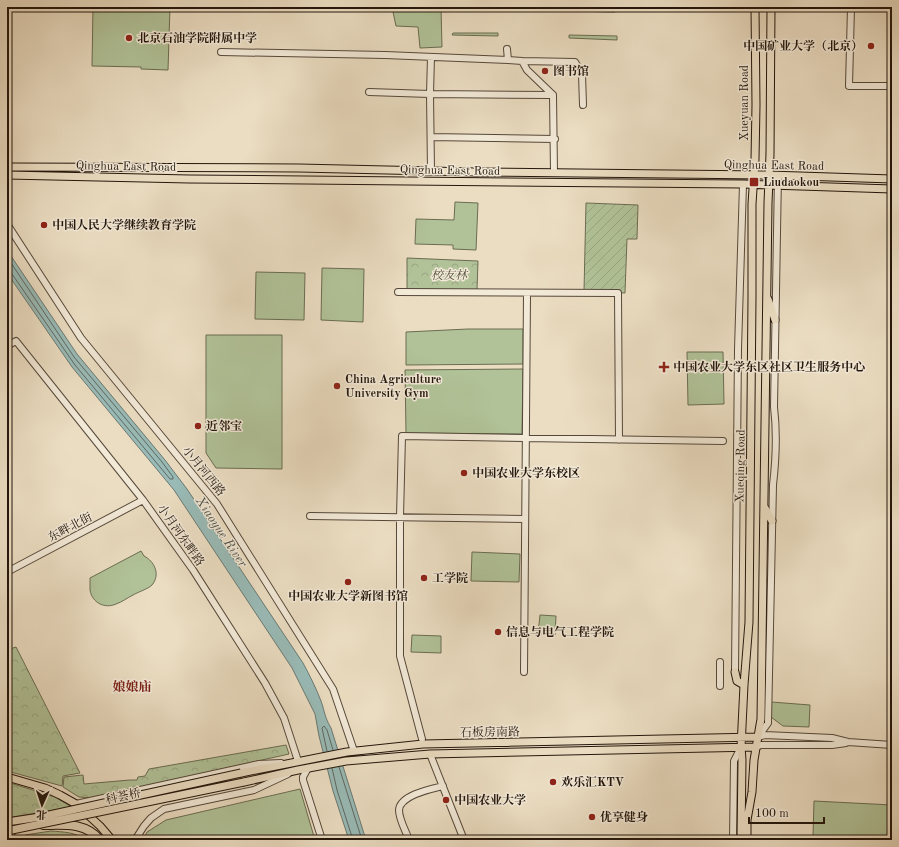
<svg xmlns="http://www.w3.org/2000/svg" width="899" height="847" font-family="'Old Standard TT','Noto Serif SC',serif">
  <defs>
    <pattern id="forest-crowns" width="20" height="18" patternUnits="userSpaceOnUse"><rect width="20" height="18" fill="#b1c298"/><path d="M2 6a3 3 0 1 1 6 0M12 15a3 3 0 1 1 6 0" fill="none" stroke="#98a682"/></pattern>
    <pattern id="garden-furrows" width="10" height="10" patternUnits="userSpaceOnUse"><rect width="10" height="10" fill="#b1c298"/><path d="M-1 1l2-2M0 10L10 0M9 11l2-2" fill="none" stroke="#98a682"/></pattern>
  </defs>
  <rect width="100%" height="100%" fill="#ebddc2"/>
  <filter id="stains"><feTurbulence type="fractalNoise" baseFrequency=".005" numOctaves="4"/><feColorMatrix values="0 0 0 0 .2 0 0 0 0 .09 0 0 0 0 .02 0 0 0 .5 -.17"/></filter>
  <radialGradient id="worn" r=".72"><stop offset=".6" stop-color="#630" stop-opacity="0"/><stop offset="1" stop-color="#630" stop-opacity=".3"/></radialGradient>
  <path fill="#b1c298" stroke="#6a6c52" d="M93 7H170L168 70 141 69V67L92 66Z
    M392 7 441 8 442 47 420 48 418 27 396 26Z
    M570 7H615V12L569 11Z
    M451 9H497L498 11H451Z
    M453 33H498V36L452 35Z
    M569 35 617 36V40L569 38Z
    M455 202 478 203 476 250 453 249V245L415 244 416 219 454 220Z
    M322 268 364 269 363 322 321 320Z
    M256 272 305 273 304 320 255 319Z
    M468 329H523V364L406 365V332Z
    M206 335H282V469L216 468 206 453Z
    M687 352H723L724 404 688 405Z
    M523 369 522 434 406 433 405 370Z
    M141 551 144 556C154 561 161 574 152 585 148 589 138 592 133 595 127 598 122 602 116 604 105 609 92 603 90 590 90 586 90 582 90 578Z
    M472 552 520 554 519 582 471 581Z
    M540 615 556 616 555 635 538 634Z
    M412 635 441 636V653L411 652Z
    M771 702 810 705 809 727 783 726 771 717Z
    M300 789 315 840H143L147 832 166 820Z
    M814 801 892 805V839L813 836Z
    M51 831C63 832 76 832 86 840H28L25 835Z"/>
  <path fill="url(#forest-crowns)" stroke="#6a6c52" d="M407 258 478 261 477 290 407 289Z
    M16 647 80 773 63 776 62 786 7 771V650Z
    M286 745 289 754 91 798 79 797 63 787 64 777 83 775 84 784 130 780H137L138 777 145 776 149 769Z
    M7 782 55 797 72 807 7 818Z"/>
  <path fill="url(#garden-furrows)" stroke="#6a6c52" d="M586 203 638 205 637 239H627L625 293 584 291Z"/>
  <path fill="#99bbb7" stroke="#6a7973" d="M7 250 77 354 165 460 187 489 303 663C310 676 316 688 321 701 325 712 324 716 331 728L366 840H349L333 791 319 736 315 714 292 668 174 490 72 367 7 273Z"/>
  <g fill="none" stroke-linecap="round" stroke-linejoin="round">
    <path stroke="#5e6862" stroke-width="1" d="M7 257 74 357 162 462 173 477V479H170L75 365 12 274 7 272
      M327 751 322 728 324 726 327 730 333 750
      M339 767 362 840
      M332 768 337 790 353 840"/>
    <defs>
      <path id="minor" d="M851 7 849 86H892
        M507 49 508 60 522 61 527 70 553 95 554 173
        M221 52 385 55 508 60
        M522 61 575 62 582 74 583 105
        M369 92 430 94 431 57
        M431 137 555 139
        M431 171 430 94 553 95
        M7 224 81 338 217 504 333 689 354 751
        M398 292 618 293 619 440
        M7 346 16 341 143 500 193 570 265 683 284 718 298 761
        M310 516 525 519
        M7 572 143 500
        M524 672 527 294
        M735 672 738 349 743 184
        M720 686V662
        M758 737 768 723 773 485C776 459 777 432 774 407L778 175
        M758 737 765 735 832 738 848 742 892 745
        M422 739 400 656V517L402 436 723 441
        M756 747 761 745H832L846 743
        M430 754 464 840
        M308 768 303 777V780L322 840
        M76 804 259 764 281 763
        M135 840 144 826 151 818 164 809 254 790 288 774
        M409 840C406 831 399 820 399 810 400 795 431 789 443 786
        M733 840 734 761 741 747"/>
      <path id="major" d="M7 167 299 168 475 172 769 175 892 179
        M7 175 189 179 743 184 892 189
        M768 299 775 320
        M765 508 772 521
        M735 672 737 681 744 685
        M241 773 347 752 423 744 758 737
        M7 777 45 788 60 795 76 804 100 826 112 840
        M244 782 298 770 346 761 430 754 756 747
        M741 840 742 760 741 747 744 685 749 622 752 297V204L755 159 756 105 755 7
        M747 840V820L752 792 754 760 761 719 768 203 770 154 771 7"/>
      <path id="highway" d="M43 825C64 825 85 822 100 840
        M7 830 13 840"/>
    </defs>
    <use href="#minor" stroke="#55483a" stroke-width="8"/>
    <use href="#major" stroke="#23160c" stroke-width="9"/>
    <use href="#highway" stroke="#23160c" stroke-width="10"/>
    <use href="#minor" stroke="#f2e9d7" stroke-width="6"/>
    <use href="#major" stroke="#ebddc2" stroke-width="7"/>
    <use href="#highway" stroke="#ebddc2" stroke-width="8"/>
    <defs>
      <path id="major-bridge" d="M7 822 40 817 241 773
        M7 831 244 782"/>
    </defs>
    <use href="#major-bridge" stroke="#23160c" stroke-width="9" stroke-linecap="butt"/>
    <use href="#major-bridge" stroke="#ebddc2" stroke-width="7"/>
  </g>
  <g fill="#8f2418" stroke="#f2e9d7" stroke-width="1.5">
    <circle cx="129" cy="38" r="4"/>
    <circle cx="871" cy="46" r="4"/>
    <circle cx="545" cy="71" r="4"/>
    <rect x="749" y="177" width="10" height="10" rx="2"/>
    <circle cx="44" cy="225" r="4"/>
    <path d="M662 361h4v4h4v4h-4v4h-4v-4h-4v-4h4z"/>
    <circle cx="337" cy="386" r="4"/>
    <circle cx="198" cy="426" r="4"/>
    <circle cx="464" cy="473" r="4"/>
    <circle cx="424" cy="578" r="4"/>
    <circle cx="348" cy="582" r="4"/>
    <circle cx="498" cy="632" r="4"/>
    <circle cx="553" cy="782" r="4"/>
    <circle cx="446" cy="800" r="4"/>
    <circle cx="592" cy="817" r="4"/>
  </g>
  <g text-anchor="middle" stroke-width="3" stroke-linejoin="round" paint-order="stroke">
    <g font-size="12" font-weight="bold" fill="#23160c" stroke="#f2e9d7" text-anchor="start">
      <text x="137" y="42">北京石油学院附属中学</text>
      <text x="863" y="50" text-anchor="end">中国矿业大学（北京）</text>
      <text x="553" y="75">图书馆</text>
      <text x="763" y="186">Liudaokou</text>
      <text x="52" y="229">中国人民大学继续教育学院</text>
      <text x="673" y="371">中国农业大学东区社区卫生服务中心</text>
      <text x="345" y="383">China Agriculture<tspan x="345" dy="14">University Gym</tspan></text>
      <text x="206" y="430">近邻宝</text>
      <text x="472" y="477">中国农业大学东校区</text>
      <text x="432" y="582">工学院</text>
      <text x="348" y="600" text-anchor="middle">中国农业大学新图书馆</text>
      <text x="506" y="636">信息与电气工程学院</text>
      <text x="561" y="786">欢乐汇KTV</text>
      <text x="454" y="804">中国农业大学</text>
      <text x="600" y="821">优享健身</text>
    </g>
    <g font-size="12" fill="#23160c" stroke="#f2e9d7">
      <text transform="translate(744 103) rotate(-90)" y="4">Xueyuan Road</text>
      <text transform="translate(774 165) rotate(1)" y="4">Qinghua East Road</text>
      <text transform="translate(126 166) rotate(1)" y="4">Qinghua East Road</text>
      <text transform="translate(450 170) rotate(1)" y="4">Qinghua East Road</text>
      <text transform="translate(740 466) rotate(-89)" y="4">Xueqing Road</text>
      <text transform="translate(204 471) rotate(51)" y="4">小月河西路</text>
      <text transform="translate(70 527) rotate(-28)" y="4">东畔北街</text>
      <text transform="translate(181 535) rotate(55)" y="4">小月河东畔路</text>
      <text transform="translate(490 732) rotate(-1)" y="4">石板房南路</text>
      <text transform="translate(123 796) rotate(-12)" y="4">科荟桥</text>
    </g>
    <g font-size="12" font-style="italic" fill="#55523d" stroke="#f2e9d7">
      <text x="449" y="279">校友林</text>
    </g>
    <g font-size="13" font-style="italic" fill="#4c5048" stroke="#f2e9d7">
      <text transform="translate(222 531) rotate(56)" y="5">Xiaoyue River</text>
    </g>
    <g font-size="13" font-weight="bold" fill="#7a1f14" stroke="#f2e9d7">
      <text x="132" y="691">娘娘庙</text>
    </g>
  </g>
  <rect width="899" height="847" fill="none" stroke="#ebddc2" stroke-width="24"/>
  <rect x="8" y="8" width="883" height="831" fill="none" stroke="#23160c" stroke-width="2"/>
  <rect x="12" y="12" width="875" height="823" fill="none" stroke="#23160c"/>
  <g transform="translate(42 805) rotate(183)" stroke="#f2e9d7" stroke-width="3" paint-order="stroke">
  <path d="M0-3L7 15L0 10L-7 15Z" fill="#23160c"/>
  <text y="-6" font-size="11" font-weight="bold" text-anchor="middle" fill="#23160c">北</text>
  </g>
  <path d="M749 817v6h75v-6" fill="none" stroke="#23160c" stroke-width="2"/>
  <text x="755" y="817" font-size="12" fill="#23160c" stroke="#f2e9d7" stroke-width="3" paint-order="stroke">100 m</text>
  <rect width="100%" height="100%" filter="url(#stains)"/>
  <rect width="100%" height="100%" fill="url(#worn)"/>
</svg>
